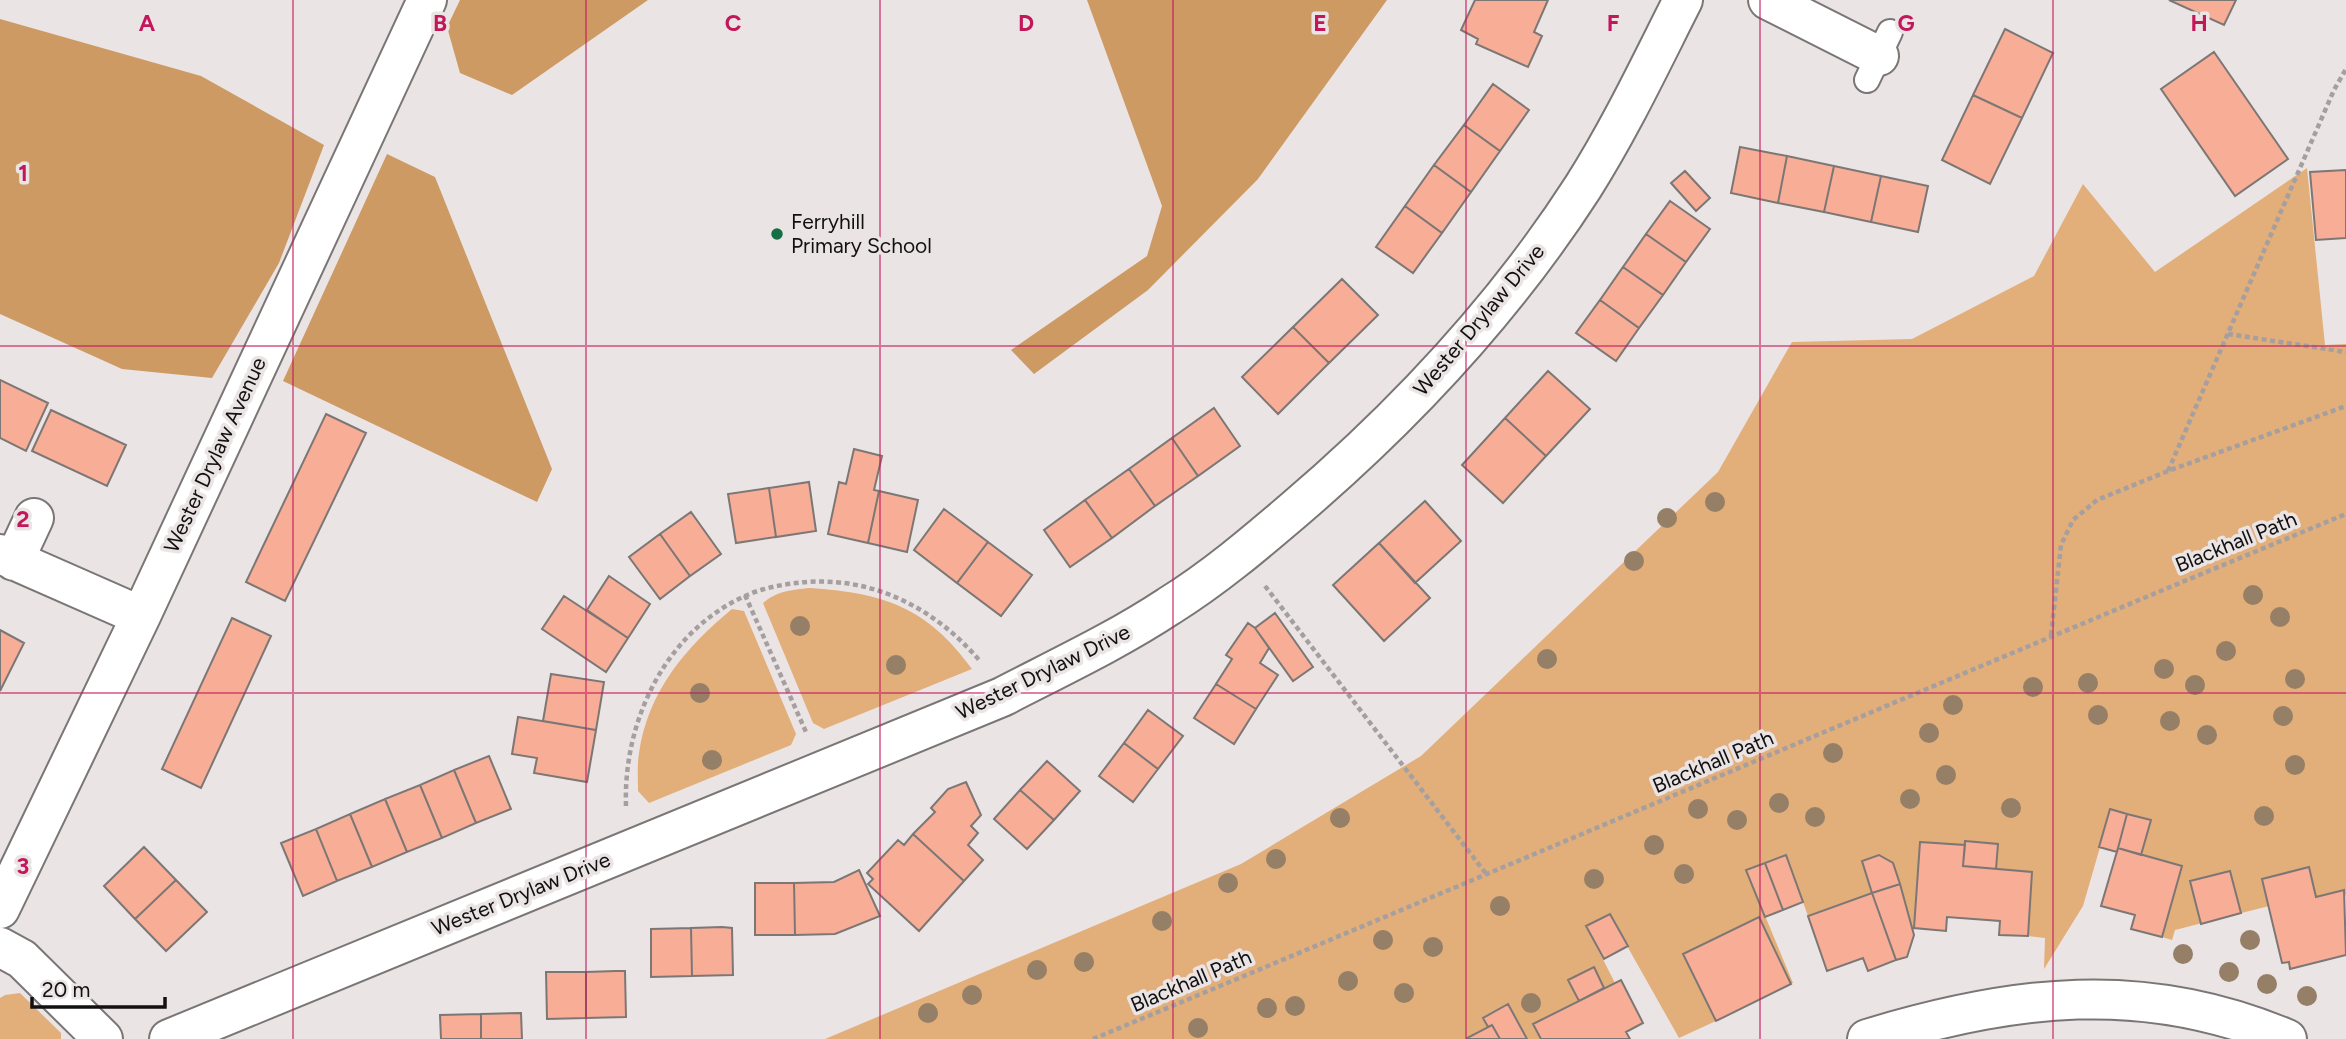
<svg xmlns="http://www.w3.org/2000/svg" width="2346" height="1039" font-family="Figtree,sans-serif">
  <rect width="100%" height="100%" fill="#ebe4e5"/>
  <path fill="#e2ae79" d="M2307 168 2325 345 2346 344V897L2344 890 2316 897 2309 867 2262 879 2269 906 2175 930 2172 940 2162 937 2182 866 2141 855 2151 820 2111 809 2083 906 2044 969 2045 938 2028 936 2032 872 1996 869 1997 844 1965 841V845L1920 842 1914 928H1912L1893 863 1880 856 1862 862 1872 893 1808 916 1786 855 1746 870 1793 983 1791 984 1759 917 1684 954 1716 1021 1679 1038 1609 914 1586 926 1615 983 1604 988 1593 967 1569 981 1579 1001 1534 1024 1541 1039H1527L1507 1004 1483 1017 1488 1027 1465 1039H825L1241 864 1421 756 1718 472 1792 342 1912 339 2034 276 2083 184 2155 272Z
    M810 588C884 593 927 607 972 669L824 729 813 723 763 603C777 591 791 590 810 588Z
    M732 609 744 611 796 734 791 745 649 803 638 791C638 779 637 765 639 753 648 691 686 647 732 609Z
    M20 993 61 1033V1039H0V998L5 995Z"/>
  <path fill="#cd9a64" d="M460 0H648L512 95 460 73 447 27Z
    M1087 0H1387L1258 179 1148 290 1034 374 1011 350 1147 256 1162 206Z
    M0 19 201 76 324 145 279 263 212 378 122 369 0 314Z
    M387 154 435 177 552 469 537 502 283 381Z"/>
  <path fill="#f8ad97" stroke="#7c7775" stroke-width="2" d="M1475 0H1548L1534 32 1542 36 1528 67 1476 44 1478 39 1461 30Z
    M2169 0H2236L2224 25Z
    M2005 29 2053 53 2022 118 1973 95Z
    M2214 52 2288 159 2235 196 2161 89Z
    M1493 84 1529 110 1500 151 1464 125Z
    M1973 95 2022 118 1990 184 1942 160Z
    M1464 125 1500 151 1471 192 1434 165Z
    M1740 147 1787 156 1778 203 1731 193Z
    M1787 156 1834 166 1824 212 1778 203Z
    M1434 165 1471 192 1442 233 1405 206Z
    M1834 166 1881 176 1871 222 1824 212Z
    M2346 170V238L2316 240 2310 172Z
    M1685 171 1710 198 1696 211 1671 183Z
    M1881 176 1928 186 1918 232 1871 222Z
    M1670 201 1710 229 1686 262 1646 234Z
    M1405 206 1442 233 1413 273 1376 247Z
    M1646 234 1686 262 1663 295 1623 267Z
    M1623 267 1663 295 1639 328 1600 300Z
    M1342 279 1378 315 1329 363 1293 327Z
    M1600 300 1639 328 1616 361 1576 333Z
    M1293 327 1329 363 1278 414 1242 377Z
    M1548 371 1590 409 1546 456 1505 418Z
    M0 380 48 403 26 451 0 438Z
    M1214 408 1240 446 1198 476 1172 438Z
    M51 410 126 445 107 486 32 451Z
    M326 414 366 433 285 601 246 582Z
    M1505 418 1546 456 1503 503 1462 465Z
    M1172 438 1198 476 1155 506 1129 469Z
    M854 449 882 456 874 490 879 491 868 543 828 534 839 482 846 484Z
    M1129 469 1155 506 1112 538 1085 500Z
    M809 482 816 531 776 537 769 488Z
    M769 488 776 537 736 543 728 494Z
    M879 491 918 500 907 552 868 543Z
    M1085 500 1112 538 1070 567 1044 530Z
    M1425 501 1461 541 1415 583 1379 543Z
    M944 509 988 542 957 583 914 550Z
    M691 512 721 554 690 576 660 534Z
    M660 534 690 576 660 599 629 557Z
    M988 542 1032 575 1001 616 957 583Z
    M1379 543 1430 598 1384 641 1333 585Z
    M609 576 650 604 628 638 587 610Z
    M564 596 628 638 606 672 542 629Z
    M1275 613 1313 667 1293 681 1255 628Z
    M232 618 271 636 201 788 162 769Z
    M1248 623 1255 628 1269 648 1260 663 1278 675 1256 709 1216 684 1232 659 1226 655Z
    M0 630 24 643 0 691Z
    M551 674 604 682 596 730 543 721Z
    M1216 684 1256 709 1234 744 1194 718Z
    M1148 710 1183 736 1158 769 1124 743Z
    M518 717 596 730 587 782 534 773 537 758 512 754Z
    M1124 743 1158 769 1133 802 1099 776Z
    M489 756 511 809 476 823 454 770Z
    M1047 761 1080 791 1054 820 1020 790Z
    M454 770 476 823 442 838 420 785Z
    M966 782 981 815 971 826 978 833 968 845 983 860 964 881 913 834 935 812 931 808 948 789Z
    M420 785 442 838 407 852 385 799Z
    M1020 790 1054 820 1027 849 994 819Z
    M385 799 407 852 372 867 350 814Z
    M2110 809 2127 814 2117 852 2099 847Z
    M350 814 372 867 337 881 316 829Z
    M2127 814 2151 820 2141 855 2118 848Z
    M316 829 337 881 303 896 281 843Z
    M913 834 964 881 919 931 868 884 873 879 867 873 898 840 904 845Z
    M1965 841 1998 844 1996 869 1963 866Z
    M1920 842 1965 845 1963 866 2032 872 2028 936 1999 935 2000 921 1947 917 1946 931 1914 928Z
    M144 847 176 880 135 919 104 886Z
    M2118 848 2182 866 2162 937 2131 929 2135 915 2101 906Z
    M1786 855 1803 902 1783 910 1765 863Z
    M1879 855 1893 863 1900 884 1872 893 1862 861Z
    M1765 863 1783 910 1765 917 1746 870Z
    M2309 867 2316 897 2344 890 2346 955 2290 969 2289 962 2282 963 2262 879Z
    M859 870 880 916 835 934 795 935 794 883 834 882Z
    M2230 871 2241 913 2201 924 2190 881Z
    M176 880 207 912 166 951 135 919Z
    M755 883H794L795 935H755Z
    M1900 884 1914 935 1907 957 1896 960 1872 893Z
    M1872 893 1896 960 1868 971 1863 958 1827 971 1808 916Z
    M1610 914 1628 946 1604 959 1586 926Z
    M1759 917 1791 984 1716 1021 1683 954Z
    M722 927 732 928 733 975 692 976 691 928Z
    M691 928 692 976 651 977V929Z
    M1594 967 1604 988 1579 1001 1568 980Z
    M616 971H625L626 1017 586 1018V972Z
    M546 972H586V1018L547 1019Z
    M1621 980 1643 1023 1626 1032 1630 1039H1541L1533 1024Z
    M1508 1004 1527 1039H1500L1492 1025 1488 1027 1483 1018Z
    M521 1013 522 1039H481V1014Z
    M481 1014V1039H441L440 1015Z
    M1492 1025 1500 1039H1467V1038Z"/>
  <g fill="none" stroke-linecap="round" stroke-linejoin="round">
    <defs>
      <path id="lane" d="M1867 80 1890 32"/>
      <path id="street" d="M1768 0 1879 56
        M0 554 141 616
        M14 561 34 518
        M0 909 141 616 427 0
        M0 947 22 959 103 1039
        M169 1039 1002 697C1058 668 1116 641 1169 606 1214 578 1254 544 1295 509 1404 416 1505 308 1583 187 1621 127 1651 63 1683 0
        M1867 1039C2011 995 2144 978 2287 1039"/>
    </defs>
    <use href="#lane" stroke="#7b7676" stroke-width="28"/>
    <use href="#street" stroke="#7b7676" stroke-width="42"/>
    <path stroke="#a59fa0" stroke-width="4.5" stroke-dasharray="5 3.5" stroke-linecap="butt" d="M2228 334 2346 352
      M2168 471 2334 90 2346 69
      M1265 586 1487 875
      M745 595 806 732
      M2051 635 2061 545 2073 520 2097 500 2168 471 2346 406
      M626 806C623 722 665 632 745 596 760 589 779 585 796 583 868 574 933 606 979 660
      M1093 1039C1511 865 1928 687 2346 514"/>
    <use href="#lane" stroke="#fff" stroke-width="24"/>
    <use href="#street" stroke="#fff" stroke-width="38"/>
  </g>
  <g fill="#957f67">
    <circle cx="1715" cy="502" r="10"/>
    <circle cx="1667" cy="518" r="10"/>
    <circle cx="1634" cy="561" r="10"/>
    <circle cx="2253" cy="595" r="10"/>
    <circle cx="2280" cy="617" r="10"/>
    <circle cx="800" cy="626" r="10"/>
    <circle cx="2226" cy="651" r="10"/>
    <circle cx="1547" cy="659" r="10"/>
    <circle cx="896" cy="665" r="10"/>
    <circle cx="2164" cy="669" r="10"/>
    <circle cx="2295" cy="679" r="10"/>
    <circle cx="2088" cy="683" r="10"/>
    <circle cx="2195" cy="685" r="10"/>
    <circle cx="2033" cy="687" r="10"/>
    <circle cx="700" cy="693" r="10"/>
    <circle cx="1953" cy="705" r="10"/>
    <circle cx="2098" cy="715" r="10"/>
    <circle cx="2283" cy="716" r="10"/>
    <circle cx="2170" cy="721" r="10"/>
    <circle cx="1929" cy="733" r="10"/>
    <circle cx="2207" cy="735" r="10"/>
    <circle cx="1833" cy="753" r="10"/>
    <circle cx="712" cy="760" r="10"/>
    <circle cx="2295" cy="765" r="10"/>
    <circle cx="1946" cy="775" r="10"/>
    <circle cx="1910" cy="799" r="10"/>
    <circle cx="1779" cy="803" r="10"/>
    <circle cx="2011" cy="808" r="10"/>
    <circle cx="1698" cy="809" r="10"/>
    <circle cx="2264" cy="816" r="10"/>
    <circle cx="1815" cy="817" r="10"/>
    <circle cx="1340" cy="818" r="10"/>
    <circle cx="1737" cy="820" r="10"/>
    <circle cx="1654" cy="845" r="10"/>
    <circle cx="1276" cy="859" r="10"/>
    <circle cx="1684" cy="874" r="10"/>
    <circle cx="1594" cy="879" r="10"/>
    <circle cx="1228" cy="883" r="10"/>
    <circle cx="1500" cy="906" r="10"/>
    <circle cx="1162" cy="921" r="10"/>
    <circle cx="1383" cy="940" r="10"/>
    <circle cx="2250" cy="940" r="10"/>
    <circle cx="1433" cy="947" r="10"/>
    <circle cx="2183" cy="954" r="10"/>
    <circle cx="1084" cy="962" r="10"/>
    <circle cx="1037" cy="970" r="10"/>
    <circle cx="2229" cy="972" r="10"/>
    <circle cx="1348" cy="981" r="10"/>
    <circle cx="2267" cy="984" r="10"/>
    <circle cx="1404" cy="993" r="10"/>
    <circle cx="972" cy="995" r="10"/>
    <circle cx="2307" cy="996" r="10"/>
    <circle cx="1531" cy="1003" r="10"/>
    <circle cx="1295" cy="1006" r="10"/>
    <circle cx="1267" cy="1008" r="10"/>
    <circle cx="928" cy="1013" r="10"/>
    <circle cx="1198" cy="1028" r="10"/>
  </g>
  <path fill="none" stroke="#c2185b" stroke-width="2" stroke-opacity="0.55" d="M293 0V1039M586 0V1039M880 0V1039M1173 0V1039M1466 0V1039M1760 0V1039M2053 0V1039M0 346H2346M0 693H2346"/>
  <circle fill="#146f44" stroke="#ebe4e5" stroke-width="2.5" cx="777" cy="234" r="7"/>
  <g text-anchor="middle" stroke-width="7" stroke-linejoin="round" paint-order="stroke">
    <g font-size="21" fill="#121010" stroke="#ebe4e5" text-anchor="start">
      <text x="791" y="229">Ferryhill<tspan x="791" dy="24">Primary School</tspan></text>
    </g>
    <g font-size="21" fill="#121010" stroke="#ebe4e5">
      <text transform="translate(1479 320) rotate(-50)" y="7">Wester Drylaw Drive</text>
      <text transform="translate(215 455) rotate(-65)" y="7">Wester Drylaw Avenue</text>
      <text transform="translate(2236 542) rotate(-22)" y="7">Blackhall Path</text>
      <text transform="translate(1043 672) rotate(-26)" y="7">Wester Drylaw Drive</text>
      <text transform="translate(1713 762) rotate(-23)" y="7">Blackhall Path</text>
      <text transform="translate(521 894) rotate(-22)" y="7">Wester Drylaw Drive</text>
      <text transform="translate(1191 981) rotate(-23)" y="7">Blackhall Path</text>
    </g>
  </g>
  <g font-size="23" text-anchor="middle" font-weight="bold" fill="#c2185b" stroke="#ebe4e5" stroke-width="7" stroke-linejoin="round" paint-order="stroke">
    <text x="147" y="31">A</text>
    <text x="440" y="31">B</text>
    <text x="733" y="31">C</text>
    <text x="1026" y="31">D</text>
    <text x="1320" y="31">E</text>
    <text x="1613" y="31">F</text>
    <text x="1906" y="31">G</text>
    <text x="2199" y="31">H</text>
    <text x="23" y="181">1</text>
    <text x="23" y="527">2</text>
    <text x="23" y="874">3</text>
  </g>
  <path d="M32 997v10h133v-10" fill="none" stroke="#121010" stroke-width="3.5"/>
  <text x="42" y="997" font-size="21" fill="#121010" stroke="#ebe4e5" stroke-width="5" paint-order="stroke">20 m</text>
</svg>
